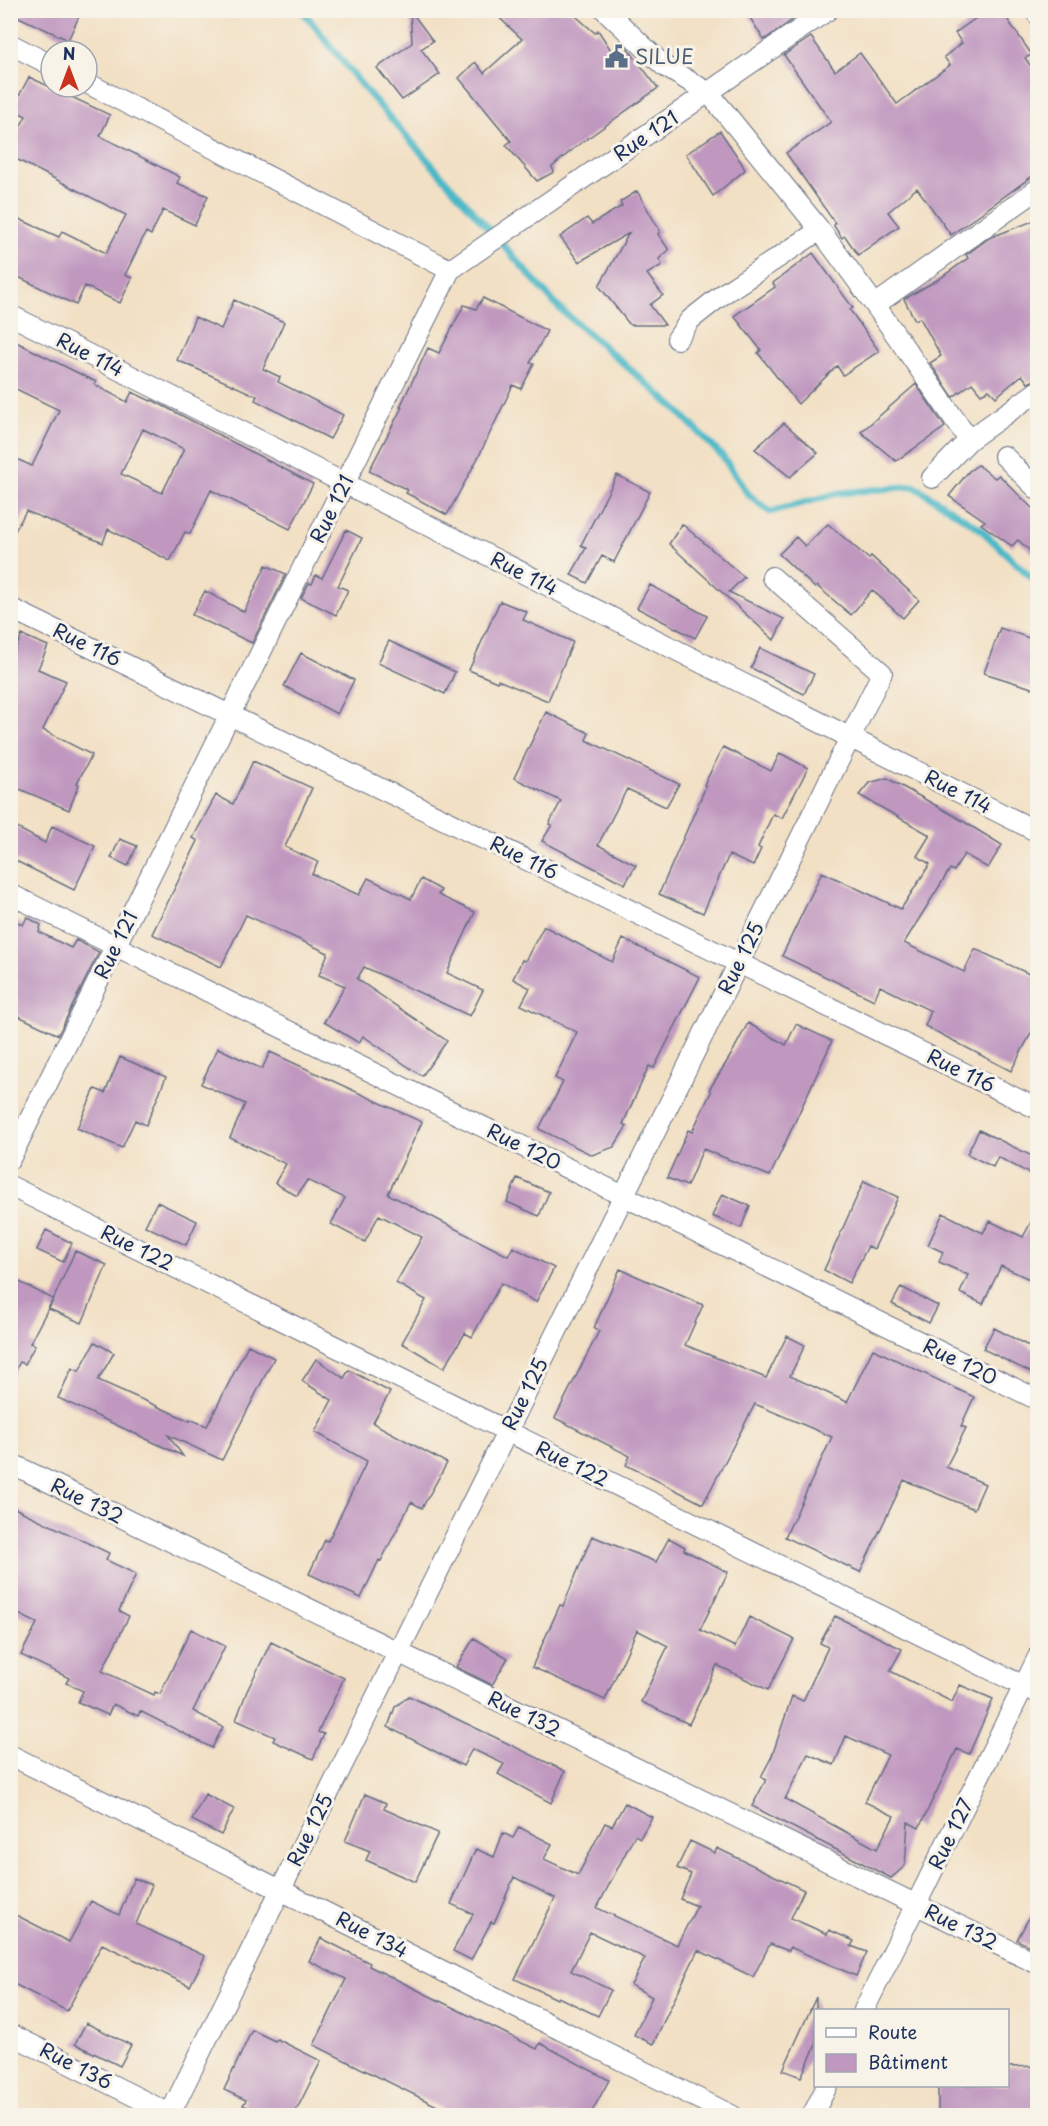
<svg xmlns="http://www.w3.org/2000/svg" width="1048" height="2126" font-family="'Playpen Sans',sans-serif">
  <rect width="100%" height="100%" fill="#f7f3e8"/>
  <filter id="ink" filterUnits="userSpaceOnUse"><feTurbulence type="fractalNoise" baseFrequency=".0167" numOctaves="2"/><feDisplacementMap in="SourceGraphic" scale="12" xChannelSelector="R" yChannelSelector="G"/><feConvolveMatrix kernelMatrix="1 2 1 2 8 2 1 2 1" color-interpolation-filters="sRGB"/></filter>
  <filter id="wash" filterUnits="userSpaceOnUse"><feTurbulence type="fractalNoise" baseFrequency=".008" numOctaves="4" result="noise"/><feDisplacementMap in="SourceGraphic" scale="24" xChannelSelector="R" yChannelSelector="G"/><feGaussianBlur stdDeviation="1.35" result="paint"/><feColorMatrix in="noise" values="0 0 0 0 0 0 0 0 0 0 0 0 0 0 0 0 0 1.4 0 .05"/><feComposite in="paint" operator="in"/></filter>
  <g filter="url(#wash)">
    <rect width="100%" height="100%" fill="#f2e0c5"/>
    <g fill="none" stroke-linecap="round" stroke-linejoin="round">
      <path stroke="#4cb8c7" stroke-width="7" d="M302 10 363 87 559 308 675 408 723 457 748 494 770 512 839 493 914 486 979 528 1038 584"/>
    </g>
    <g id="blocks">
      <path fill="#bf97bf" fill-rule="evenodd" d="M10 10H82L68 40 10 13Z
        M410 10 433 41 421 49 440 74 402 100 377 68 412 43Z
        M491 10H569L595 33 598 30 614 55 626 46 658 88 577 146 552 167 554 172 537 181 506 145 511 141 459 78 475 62 484 73 522 39Z
        M745 10H806L764 40Z
        M970 10H1001L1032 55 1025 58 1038 76V172L951 235 917 188 888 212 899 226 858 255 845 236 842 238 834 226 835 223 786 153 831 122 784 55 811 37 835 71 860 53 897 104 950 65 944 57 962 43 955 33 976 18Z
        M29 77 110 115 100 136 180 177 177 183 208 196 195 225 163 210 151 235 146 232 125 275 132 278 120 303 85 286 76 305 10 273V215L59 237 62 231 106 253 126 215 10 156V145L26 116 12 109Z
        M720 131 741 162 745 170 713 196 686 154Z
        M637 191 660 231 658 234 669 250 659 259 662 265 647 274 663 295 650 305 665 325H630L599 286 629 233 579 262 560 237 587 218 592 224 622 206 620 202Z
        M1038 219V379L1028 383 1022 375 996 397 989 390 981 394 972 383 953 397 930 363 941 356 920 318 915 320 904 299 939 279 968 258 966 255 989 238Z
        M813 253 853 308 850 310 879 351 843 375 837 366 798 404 758 353 761 350 734 316 775 287 773 283Z
        M483 298 547 331 530 363 534 364 521 389 513 385 479 456 447 515 406 493 408 490 369 471 402 407H400L428 348 439 353 464 305 476 309Z
        M234 300 284 322 263 369 280 377 278 382 343 415 330 439 255 400 257 396 177 360 195 317 221 329Z
        M10 339 96 382 95 385 127 402 132 392 151 401 152 400 313 484 290 529 211 490 190 534 185 532 170 561 108 529 103 543 26 511 10 540V456L32 466 59 410 10 386ZM143 429 184 449 162 493 121 474Z
        M916 384 945 427 896 461 861 432Z
        M784 423 818 453 790 477 755 449Z
        M978 465 995 478 999 475 1038 514V558L1018 540 1012 546 981 524 985 521 949 496 969 471Z
        M617 475 650 492 614 562 602 556 587 583 571 575 586 548 581 545Z
        M682 524 744 577 729 592 784 619 774 640 669 544Z
        M828 524 869 559 871 556 919 600 903 618 872 590 851 615 817 586 815 588 779 554 796 537 805 546Z
        M346 530 362 538 338 586 348 590 336 615 301 598 309 583 312 584 316 575 322 578Z
        M266 565 286 574 252 643 192 615 205 591 244 612Z
        M650 585 707 616 695 638 637 608Z
        M500 601 527 612 523 620 573 642 548 701 498 680 497 682 469 670Z
        M1000 628 1038 641V690L984 673Z
        M22 635 48 646 38 669 66 681 43 730 92 755 77 783 79 784 69 810 10 785V661Z
        M389 641 455 672 445 694 378 663Z
        M760 648 814 674 804 694 751 668Z
        M301 653 354 680 337 714 284 686Z
        M546 712 589 733 586 740 679 784 666 807 627 789 598 845 636 865 625 884 542 841 552 825 549 824 561 801 514 778Z
        M723 747 771 771 780 753 808 768 782 818 773 814 758 847 761 849 753 866 729 855 703 913 659 894 706 786 704 785Z
        M253 761 312 788 285 847 318 862 312 874 359 895 368 878 411 899 421 879 441 890 438 895 475 912 447 973 483 990 470 1016 364 967 357 979 447 1041 422 1076 363 1036 359 1043 324 1022 345 986 319 975 328 953 246 915 221 967 152 934 198 841 193 838 216 795 233 804Z
        M887 778 953 815 1002 845 988 868 964 854 954 871 950 869 904 943 964 972 975 949 1038 978V1020L1011 1071 925 1026 931 1011 880 986 874 1000 782 956 822 872 901 909 930 864 917 856 930 835 859 795 869 783Z
        M10 824 45 843 52 826 95 846 74 890 10 858Z
        M120 839 137 846 128 866 111 858Z
        M27 917 41 925 39 932 71 948 76 940 99 952 58 1035 10 1012V918L23 925Z
        M544 926 612 962 623 939 700 977 654 1068 649 1066 623 1124 627 1126 614 1147 592 1155 539 1129 563 1082 555 1078 577 1032 521 1005 530 988 513 979 522 960 525 961Z
        M748 1023 786 1045 796 1024 832 1041 770 1176 703 1149 687 1186 667 1178 688 1130 692 1132 711 1092 709 1090 731 1055Z
        M218 1048 262 1069 270 1052 422 1122 388 1194 508 1256 513 1247 554 1268 536 1302 501 1283 472 1337 465 1333 444 1368 402 1343 426 1300 396 1283 422 1237 379 1215 365 1242 331 1224 345 1198 307 1180 297 1196 275 1183 286 1164 230 1138 245 1104 201 1084Z
        M120 1057 166 1077 146 1125 135 1120 122 1148 77 1128 95 1089 105 1093Z
        M979 1130 1038 1159V1178L998 1157 993 1167 967 1154Z
        M517 1178 549 1192 539 1216 507 1202Z
        M864 1181 898 1197 874 1249 868 1246 849 1283 824 1270Z
        M722 1194 750 1206 741 1228 712 1216Z
        M157 1202 197 1221 186 1245 145 1226Z
        M1038 1209V1283L1001 1266 983 1304 960 1293 968 1275 939 1262 943 1252 928 1245 943 1213 983 1233 990 1221 1023 1237Z
        M46 1230 72 1243 63 1262 37 1250Z
        M75 1251 107 1265 82 1323 49 1309Z
        M620 1269 703 1305 685 1345 766 1378 787 1336 805 1345 790 1376 847 1402 873 1349 974 1397 961 1426 966 1428 946 1467 985 1484 974 1509 904 1480 860 1572 785 1537 832 1437 755 1404 703 1504 626 1465 630 1456 555 1418 599 1331 594 1328Z
        M10 1277 53 1299 30 1343 35 1345 25 1364 20 1362 10 1380Z
        M901 1287 938 1306 929 1323 892 1304Z
        M994 1328 1038 1351V1376L983 1349Z
        M95 1342 114 1353 98 1380 190 1421V1419L207 1426 248 1345 274 1358 222 1460 168 1435 183 1456 58 1398 72 1368 79 1371Z
        M316 1359 344 1378 349 1370 390 1392 373 1423 447 1463 422 1508 411 1502 381 1561 379 1560 361 1598 309 1574 325 1540 328 1541 367 1461 315 1432 332 1400 302 1381Z
        M10 1506 109 1553 106 1560 136 1574 119 1611 129 1616 102 1671 154 1695 155 1692 160 1694 191 1629 225 1646 193 1711 223 1727 212 1748 140 1711 138 1716 113 1704 108 1715 78 1702 83 1691 66 1683 69 1678 21 1655 37 1623 10 1610Z
        M592 1536 656 1562 669 1538 685 1547 684 1550 728 1572 700 1630 735 1647 749 1617 794 1639 768 1690 717 1665 689 1724 641 1702 668 1646 637 1630 605 1700 532 1667 560 1605 563 1606Z
        M835 1616 902 1649 890 1671 952 1702 960 1685 993 1699 969 1754 957 1749 919 1828 908 1822 905 1866 891 1878 752 1806 766 1780 761 1777 772 1756 792 1696 803 1701 828 1647 820 1643ZM846 1736 888 1755 865 1802 894 1816 877 1849 785 1799 808 1754 834 1765Z
        M474 1638 508 1658 492 1685 456 1667Z
        M271 1642 344 1678 318 1732 324 1734 313 1759 273 1741 275 1737 236 1720 247 1691Z
        M409 1696 565 1771 551 1803 498 1774 504 1764 472 1749 463 1766 388 1727 395 1707Z
        M205 1794 234 1809 221 1835 192 1820Z
        M365 1794 386 1803 384 1809 438 1833 415 1882 366 1860 370 1851 345 1841Z
        M625 1803 652 1817 640 1838 635 1835 597 1908 677 1945 697 1906 680 1899 691 1874 677 1868 690 1841 715 1853 717 1848 804 1890 791 1918 827 1934 829 1930 854 1941 851 1946 867 1952 856 1976 790 1947 789 1951 770 1944 753 1977 698 1950 653 2044 634 2035 652 1997 631 1985 645 1958 590 1932 571 1971 611 1990 598 2016 558 1997 557 1999 515 1979 555 1898 514 1877 494 1923 491 1922 471 1960 453 1951 473 1914 451 1904 476 1849 494 1857 503 1833 513 1838 519 1827 552 1844 544 1859 578 1875 605 1823 612 1826Z
        M134 1878 152 1885 136 1924 205 1956 190 1986 102 1944 67 2011 10 1982V1912L69 1942 91 1901 119 1915Z
        M1038 1901V1950L1017 1940Z
        M321 1938 370 1963 369 1966 537 2049 540 2043 609 2080 590 2115H455L314 2045 346 1979 309 1961Z
        M816 1997V2045L801 2077 783 2070Z
        M86 2023 131 2045 120 2066 75 2044Z
        M252 2030 275 2041 277 2039 321 2061 294 2115H264L243 2105 246 2100 224 2090Z
        M1038 2066V2115H938V2085H1008V2067Z"/>
    </g>
  </g>
  <g filter="url(#ink)">
    <use href="#blocks" fill-opacity="0" stroke="#666d82" stroke-width="1.5"/>
    <g fill="none" stroke-linecap="round" stroke-linejoin="round">
      <defs>
        <path id="minor" d="M605 10 664 66 709 93 820 230 875 305 969 440
          M1034 10 1038 15
          M10 44 51 65
          M87 83 450 270
          M875 305 1038 189
          M10 315 1038 832
          M677 339 690 320 723 294 820 230
          M1004 456 1038 490
          M932 478 969 440 1038 391
          M10 608 1038 1109
          M10 894 1038 1400
          M10 1159 450 270 828 10
          M10 1186 1038 1693
          M10 1463 1038 1964
          M10 1755 733 2116
          M864 2010 1038 1657
          M10 2034 174 2116
          M169 2116 882 673 772 577
          M812 2116 827 2086"/>
      </defs>
      <use href="#minor" stroke="#666d82" stroke-width="22"/>
      <use href="#minor" stroke="#fff" stroke-width="20"/>
    </g>
  </g>
  <defs>
    <symbol id="civic-bare" viewBox="-9 -9 18 18"><path d="M-.6-6.5H3V-4.5H.6V-3L4-1V1h2V6H-6V1h2V-1L-.6-3ZM-1.2 2.5V6h2.4V2.5Z" fill="#5c6f8a" stroke="#f7f3e8" stroke-width="2.5" paint-order="stroke"/></symbol>
  </defs>
  <g fill-rule="evenodd">
    <use href="#civic-bare" x="600" y="40" width="33" height="33"/>
  </g>
  <g text-anchor="middle" stroke-width="6" stroke-linejoin="round" paint-order="stroke">
    <g font-size="20" fill="#4e5e75" stroke="#f7f3e8" text-anchor="start">
      <text x="635" y="64">SILUE</text>
    </g>
    <g font-size="20" fill="#1b2f5e" stroke="#f7f3e8">
      <text transform="translate(646 136) rotate(-34)" y="7">Rue 121</text>
      <text transform="translate(90 355) rotate(27)" y="7">Rue 114</text>
      <text transform="translate(332 509) rotate(-64)" y="7">Rue 121</text>
      <text transform="translate(524 574) rotate(27)" y="7">Rue 114</text>
      <text transform="translate(87 645) rotate(26)" y="7">Rue 116</text>
      <text transform="translate(958 792) rotate(27)" y="7">Rue 114</text>
      <text transform="translate(524 858) rotate(26)" y="7">Rue 116</text>
      <text transform="translate(116 945) rotate(-64)" y="7">Rue 121</text>
      <text transform="translate(741 958) rotate(-64)" y="7">Rue 125</text>
      <text transform="translate(961 1071) rotate(26)" y="7">Rue 116</text>
      <text transform="translate(524 1147) rotate(26)" y="7">Rue 120</text>
      <text transform="translate(137 1248) rotate(26)" y="7">Rue 122</text>
      <text transform="translate(960 1362) rotate(26)" y="7">Rue 120</text>
      <text transform="translate(525 1394) rotate(-64)" y="7">Rue 125</text>
      <text transform="translate(572 1464) rotate(26)" y="7">Rue 122</text>
      <text transform="translate(87 1501) rotate(26)" y="7">Rue 132</text>
      <text transform="translate(524 1714) rotate(26)" y="7">Rue 132</text>
      <text transform="translate(310 1830) rotate(-64)" y="7">Rue 125</text>
      <text transform="translate(951 1834) rotate(-64)" y="7">Rue 127</text>
      <text transform="translate(961 1927) rotate(26)" y="7">Rue 132</text>
      <text transform="translate(372 1935) rotate(27)" y="7">Rue 134</text>
      <text transform="translate(76 2066) rotate(27)" y="7">Rue 136</text>
    </g>
  </g>
  <rect width="1048" height="2126" fill="none" stroke="#f7f3e8" stroke-width="36"/>
  <rect x="814" y="2009" width="195" height="78" fill="#f7f3e8" stroke="#9fa5b1" stroke-width="1.5"/>
  <rect x="826" y="2028" width="30" height="9" fill="#ffffff" stroke="#9fa5b1" stroke-width="1.5"/>
  <text x="868" y="2039" font-size="18" fill="#1b2f5e">Route</text>
  <rect x="826" y="2054" width="30" height="18" fill="#bf97bf" stroke="#9fa5b1" stroke-width="1.5"/>
  <text x="868" y="2069" font-size="18" fill="#1b2f5e">Bâtiment</text>
  <g transform="translate(69 69)"><circle r="28" fill="#f7f3e8" stroke="#9fa5b1" stroke-width="1.5"/>
  <path d="M0-4.5L10 22L0 15L-10 22Z" fill="#c8321e"/>
  <text y="-9" font-size="16" font-weight="bold" text-anchor="middle" fill="#1b2f5e">N</text>
  </g>
</svg>
